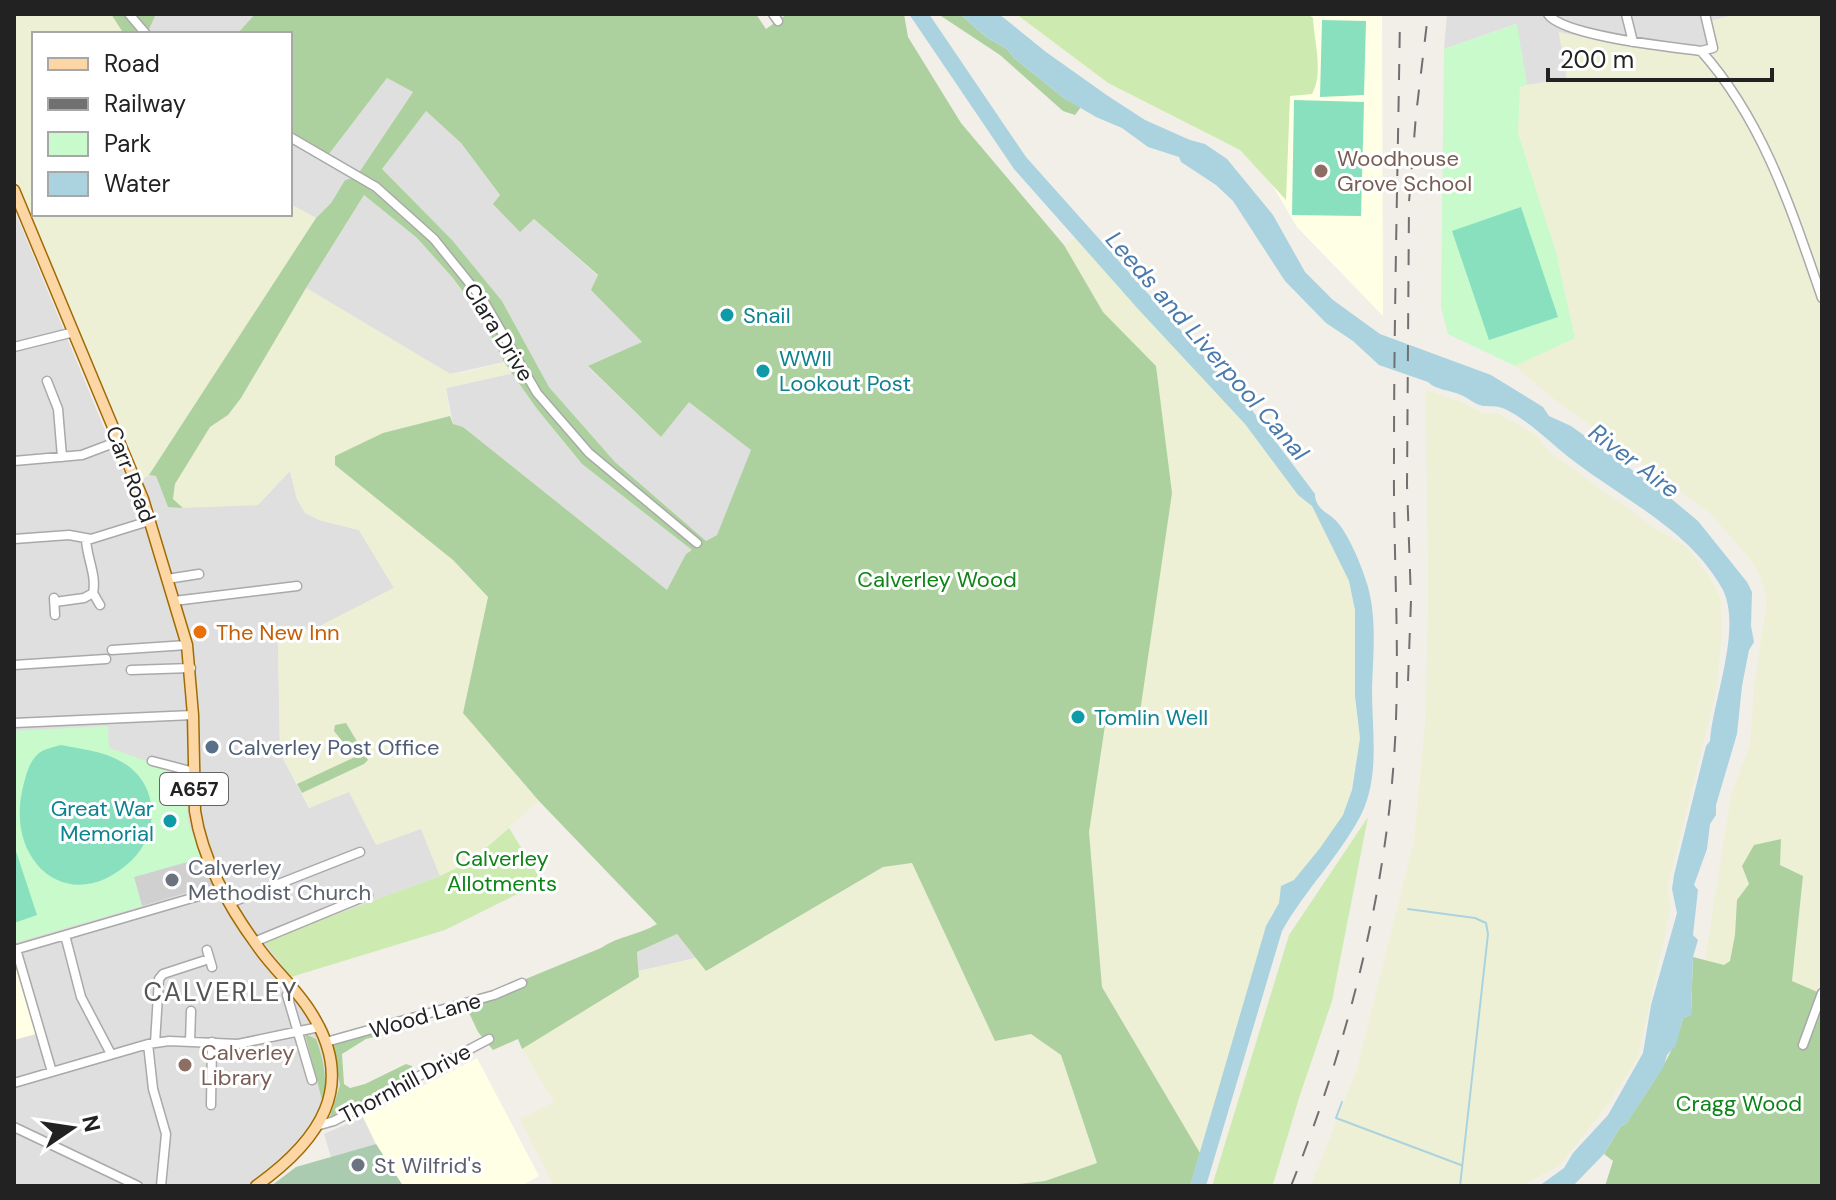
<svg xmlns="http://www.w3.org/2000/svg" width="1836" height="1200" font-family="'DM Sans',sans-serif">
  <rect width="100%" height="100%" fill="#f2efe9"/>
  <path fill="#e0dfdf" d="M156 14H255L237 34H147Z
    M1447 14 1691 15 1737 14 1711 21 1718 52 1698 55 1632 47 1559 33 1567 79 1527 85 1516 24 1444 49Z
    M387 78 413 92 356 177 345 180 331 203 316 218 290 204V131L329 154Z
    M426 111 461 143 500 195 494 204 520 231 534 219 598 276 592 290 642 342 588 367 661 437 689 401 752 450 717 535 706 541 615 462 549 387 502 301 453 241 381 169Z
    M364 195 417 238 452 277 480 314 504 362 450 374 306 288Z
    M14 209 116 457 130 483 149 475 156 476 168 507 257 505 290 471 297 499 319 520 359 530 394 588 320 626 278 638 280 753 309 808 349 791 421 828 440 876 265 941 328 1028 339 1070 340 1085 331 1111 320 1107 303 1139 247 1186H14Z
    M513 373 537 409 582 464 693 550 686 555 668 591 463 427 453 424 446 388Z
    M677 934 696 958 639 971 637 952Z
    M363 1117 376 1144 331 1157 324 1134Z"/>
  <path fill="#ffffe5" d="M1016 14H1382L1383 316 1297 227 1271 183 1240 150 1108 83Z
    M14 962 36 1034 14 1040Z
    M477 1058 539 1176 521 1186H403L376 1144 363 1117Z"/>
  <path fill="#d0d0d0" d="M201 858 215 884 142 906 134 877Z"/>
  <path fill="#eef0d5" d="M14 14H111L125 33 34 34V214H290V204L316 218 149 475 143 479 14 174Z
    M1737 14H1822V978L1817 992 1792 982 1803 876 1780 866 1781 840 1750 884 1730 961 1724 966 1705 960 1731 795 1750 744 1754 687 1767 600 1760 576 1748 557 1710 513 1550 396 1515 366 1575 337 1556 252 1518 133 1520 86 1567 79 1559 32 1632 47 1698 55 1718 52 1711 21Z
    M1075 238 1245 424 1298 495 1312 506 1349 581 1355 610V696L1360 738 1349 803 1333 830 1301 873 1294 880 1285 883 1279 904 1272 913 1200 1153 1102 987 1089 832 1106 719 1139 718 1156 366 1103 312 1064 245Z
    M306 288 450 374 463 373 504 362 513 373 446 388 450 416 383 433 335 456 453 560 488 598 463 713 539 801 471 861 440 876 421 829 376 845 349 792 309 808 302 793 364 764 335 731 356 757 297 784 280 753 278 638 320 626 394 588 359 530 319 520 305 513 297 499 290 471 258 505 183 508 173 499 175 484 210 427 228 415 241 398Z
    M1426 390 1463 402 1484 414 1498 413 1536 435 1549 452 1655 528 1687 547 1709 576 1721 599 1722 634 1716 692 1668 886 1670 911 1638 1057 1609 1103 1559 1166 1520 1186H1311L1357 1069 1414 841 1426 713 1428 593Z
    M912 863 995 1041 1031 1034 1061 1055 1097 1164 1045 1181 1001 1186H554L520 1119 554 1102 522 1049 638 977 639 971 696 958 706 970 883 867Z"/>
  <path fill="#cdebb0" d="M1016 14H1308L1313 18C1314 41 1324 73 1312 94L1290 96 1286 200 1240 150 1108 83Z
    M1368 817 1332 1001 1300 1095 1274 1181 1272 1186H1212L1289 935Z
    M509 828 542 882 445 930 291 977 264 941 440 876 471 861Z"/>
  <path fill="#add19e" fill-rule="evenodd" d="M111 14H156L147 34H124Z
    M255 14H756L766 29 787 14H904L908 37 961 123 1064 245 1103 312 1156 366 1172 493 1139 719H1106L1089 832 1102 987 1200 1153 1190 1186H1001L1045 1181 1097 1163 1061 1055 1031 1034 995 1041 912 863 883 867 706 971 677 934 637 952 639 977 522 1049 518 1039 493 1050 478 1032 463 1000 494 992 601 948C618 936 639 935 657 924L539 801 463 713 488 597 453 560 335 465V456L383 433 450 416 453 424 463 427 667 590 686 554 692 550 582 464 537 409 504 362 480 314 452 277 417 238 364 195 306 288 241 398 228 415 210 427 175 484 173 499 183 508 168 507 156 476 149 475 316 218 331 203 345 180 356 177 413 92 387 78 329 154 290 131V34H237ZM426 111 461 143 500 195 493 204 520 232 534 219 598 275 591 290 642 342 588 366 661 437 689 402 751 450 717 535 706 541 615 462 549 387 502 301 453 241 382 169Z
    M938 14H960L986 37 1007 49 1014 58 1065 99 1081 107 1075 115 1063 111 1000 55Z
    M346 723 368 760 364 764 302 793 297 784 355 757 334 731 335 725Z
    M1781 839 1780 865 1803 876 1792 981 1822 994V1186H1605L1613 1161 1604 1154 1621 1126 1627 1123C1647 1090 1674 1057 1683 1018L1691 1015 1693 957 1724 965 1730 961 1735 935 1737 900 1749 884 1742 866 1754 845Z
    M413 1021 414 1028 366 1039 342 1054 344 1084 350 1088 365 1084 406 1064 412 1066 416 1074 333 1117 330 1116 340 1085 332 1042Z
    M305 1034 316 1039C324 1060 328 1083 323 1104Z"/>
  <path fill="#aacbaf" d="M376 1144 403 1186H271L296 1167Z"/>
  <path fill="#c8facc" d="M1517 24 1527 85 1520 87 1518 133 1556 252 1575 338 1515 366 1448 334 1441 307 1444 49Z
    M108 726 109 748 185 774 188 821 201 858 134 877 142 906 14 943V731Z"/>
  <path fill="#88e0be" d="M1322 20 1366 21 1364 95 1320 97Z
    M1294 100 1364 102 1361 216 1292 215Z
    M1521 207 1558 317 1489 340 1452 231Z
    M61 745C81 749 102 751 120 761 159 781 161 832 132 860 71 919 4 863 23 787 26 775 29 762 38 754 43 749 54 747 61 745Z
    M14 845 37 915 14 923Z"/>
  <path fill="#aad3df" d="M909 14H929L1026 157 1252 410 1315 494C1315 505 1323 511 1332 517 1347 528 1363 569 1368 587 1377 620 1373 655 1372 689 1372 731 1380 777 1361 815 1339 857 1305 890 1282 931L1206 1186H1190L1266 926 1279 903 1281 886 1294 880 1320 848 1343 815 1352 790 1360 738 1355 696V610L1349 581 1312 506 1298 495 1245 424 1139 310 1014 169Z
    M960 14H999L1046 52 1108 96 1145 120 1190 140 1205 144 1227 159 1273 215 1305 272 1333 300 1380 334 1491 375 1543 407 1549 416 1571 426 1668 496 1698 521 1747 582 1752 592 1751 626 1754 642 1749 650 1742 686 1737 734 1716 805V815L1710 824 1707 849 1694 885 1698 890 1693 935 1698 940 1693 957 1691 1015 1683 1018 1676 1045 1667 1055 1664 1066 1627 1123 1621 1126 1604 1154 1573 1186H1539L1564 1168 1573 1153 1608 1115 1643 1053 1651 1005 1677 913 1672 889 1674 875 1706 746 1710 741C1713 699 1742 630 1723 590 1691 531 1626 501 1575 462 1552 445 1532 423 1507 410 1498 405 1492 407 1483 406 1476 405 1468 398 1461 395 1450 390 1436 390 1428 382L1379 365 1353 341 1326 323 1285 281 1233 201 1216 185 1181 162 1179 157 1148 147 1122 128 1096 117 1065 99 1014 58 1007 49 986 37Z"/>
  <g fill="none" stroke-linecap="round" stroke-linejoin="round">
    <path stroke="#aad3df" stroke-width="2" d="M1408 909 1475 918 1486 923 1488 934 1460 1186
      M1342 1102 1336 1118 1461 1165"/>
    <defs>
      <path id="minor" d="M129 14 146 34
        M773 14 778 21
        M1548 14C1562 36 1672 47 1701 51 1763 120 1792 211 1822 298
        M1626 14 1633 42
        M1701 51 1713 48 1705 14
        M290 137 376 187 434 239 483 300 537 393 589 453 697 543
        M14 347 74 332
        M47 381 58 409 62 457
        M14 461 82 455 119 441
        M14 539 69 535 91 539 149 521
        M167 579 199 574
        M93 593 100 605
        M54 598 55 615
        M174 601 297 586
        M55 602 84 598 93 593C97 575 86 556 86 538
        M112 650 187 645
        M14 665 106 659
        M131 670 191 668
        M14 723 193 715
        M152 761 194 772
        M230 903 360 852
        M65 935 81 997 111 1054
        M254 942 368 895
        M16 949 52 1072
        M14 950 223 889
        M207 950 212 967
        M287 995 312 1080
        M190 1042 191 1011
        M326 1042 494 995 522 983
        M155 1043 159 979 163 974 209 959
        M148 1044 153 1089 166 1134 161 1186
        M1803 1045 1822 993
        M14 1083 148 1044 169 1041 238 1044 319 1027
        M211 1105 212 1042
        M320 1125 334 1121 489 1039
        M14 1127 138 1186"/>
      <path id="major" d="M14 190 143 499 187 645 193 715 195 811C202 858 228 906 256 944 272 968 295 987 310 1011 359 1086 319 1141 256 1186"/>
    </defs>
    <use href="#minor" stroke="#a9a9a9" stroke-width="11"/>
    <use href="#major" stroke="#a06b00" stroke-width="13"/>
    <use href="#minor" stroke="#fff" stroke-width="8"/>
    <use href="#major" stroke="#fcd6a4" stroke-width="10"/>
    <path stroke="#707070" stroke-width="2" stroke-dasharray="16 16" stroke-linecap="butt" d="M1408 681 1411 600 1407 485 1409 202 1416 115 1428 14
      M1291 1186C1345 1051 1384 903 1394 758 1401 657 1393 557 1394 456 1394 308 1398 161 1400 14"/>
  </g>
  <g fill="#8d6e63" stroke="#fff" stroke-width="3">
    <circle cx="1321" cy="171" r="8"/>
    <circle cx="185" cy="1065" r="8"/>
  </g>
  <g fill="#0f9aa8" stroke="#fff" stroke-width="3">
    <circle cx="727" cy="315" r="8"/>
    <circle cx="763" cy="371" r="8"/>
    <circle cx="1078" cy="717" r="8"/>
    <circle cx="170" cy="821" r="8"/>
  </g>
  <circle fill="#e8710a" stroke="#fff" stroke-width="3" cx="200" cy="632" r="8"/>
  <circle fill="#5c6f8a" stroke="#fff" stroke-width="3" cx="212" cy="747" r="8"/>
  <g fill="#6b7280" stroke="#fff" stroke-width="3">
    <circle cx="172" cy="880" r="8"/>
    <circle cx="358" cy="1165" r="8"/>
  </g>
  <g text-anchor="middle" stroke-width="6" stroke-linejoin="round" paint-order="stroke">
    <rect fill="#fff" stroke="#646464" stroke-width="2" x="160" y="773" width="68" height="32" rx="6"/>
    <g font-size="20" font-weight="bold" fill="#222">
      <text x="194" y="796">A657</text>
    </g>
    <g font-size="22" fill="#785e54" stroke="#fff" text-anchor="start">
      <text x="1337" y="166">Woodhouse<tspan x="1337" dy="25">Grove School</tspan></text>
      <text x="201" y="1060">Calverley<tspan x="201" dy="25">Library</tspan></text>
    </g>
    <g font-size="22" fill="#0d838f" stroke="#fff" text-anchor="start">
      <text x="743" y="323">Snail</text>
      <text x="779" y="366">WWII<tspan x="779" dy="25">Lookout Post</tspan></text>
      <text x="1094" y="725">Tomlin Well</text>
      <text x="154" y="816" text-anchor="end">Great War<tspan x="154" dy="25">Memorial</tspan></text>
    </g>
    <g font-size="22" fill="#222" stroke="#fff">
      <text transform="translate(499 332) rotate(58)" y="8">Clara Drive</text>
      <text transform="translate(131 474) rotate(69)" y="8">Carr Road</text>
      <text transform="translate(425 1015) rotate(-16)" y="8">Wood Lane</text>
      <text transform="translate(405 1083) rotate(-28)" y="8">Thornhill Drive</text>
    </g>
    <g font-size="22" fill="#0c8416" stroke="#fff">
      <text x="937" y="587">Calverley Wood</text>
      <text x="502" y="866">Calverley<tspan x="502" dy="25">Allotments</tspan></text>
      <text x="1739" y="1111">Cragg Wood</text>
    </g>
    <g font-size="22" fill="#c56008" stroke="#fff" text-anchor="start">
      <text x="216" y="640">The New Inn</text>
    </g>
    <g font-size="22" fill="#4e5e75" stroke="#fff" text-anchor="start">
      <text x="228" y="755">Calverley Post Office</text>
    </g>
    <g font-size="22" fill="#5b616d" stroke="#fff" text-anchor="start">
      <text x="188" y="875">Calverley<tspan x="188" dy="25">Methodist Church</tspan></text>
      <text x="374" y="1173">St Wilfrid's</text>
    </g>
    <g font-size="24" font-style="italic" fill="#4a7aab" stroke="#fff">
      <text transform="translate(1207 346) rotate(49)" y="8">Leeds and Liverpool Canal</text>
      <text transform="translate(1634 461) rotate(37)" y="8">River Aire</text>
    </g>
    <g font-size="26" letter-spacing="2" fill="#555" stroke="#fff">
      <text x="221" y="1001">CALVERLEY</text>
    </g>
  </g>
  <rect width="1836" height="1200" fill="none" stroke="#222222" stroke-width="32"/>
  <rect x="32" y="32" width="260" height="184" fill="#ffffff" stroke="#a7a7a7" stroke-width="2"/>
  <rect x="48" y="58" width="40" height="12" fill="#fcd6a4" stroke="#a7a7a7" stroke-width="2"/>
  <text x="104" y="72" font-size="24" fill="#222222">Road</text>
  <rect x="48" y="98" width="40" height="12" fill="#707070" stroke="#a7a7a7" stroke-width="2"/>
  <text x="104" y="112" font-size="24" fill="#222222">Railway</text>
  <rect x="48" y="132" width="40" height="24" fill="#c8facc" stroke="#a7a7a7" stroke-width="2"/>
  <text x="104" y="152" font-size="24" fill="#222222">Park</text>
  <rect x="48" y="172" width="40" height="24" fill="#aad3df" stroke="#a7a7a7" stroke-width="2"/>
  <text x="104" y="192" font-size="24" fill="#222222">Water</text>
  <g transform="translate(72 1128) rotate(77)" stroke="#ffffff" stroke-width="6" paint-order="stroke">
  <path d="M0-6L14 30L0 20L-14 30Z" fill="#222222"/>
  <text y="-12" font-size="22" font-weight="bold" text-anchor="middle" fill="#222222">N</text>
  </g>
  <path d="M1548 68v12h224v-12" fill="none" stroke="#222222" stroke-width="4"/>
  <text x="1560" y="68" font-size="24" fill="#222222" stroke="#ffffff" stroke-width="6" paint-order="stroke">200 m</text>
</svg>
